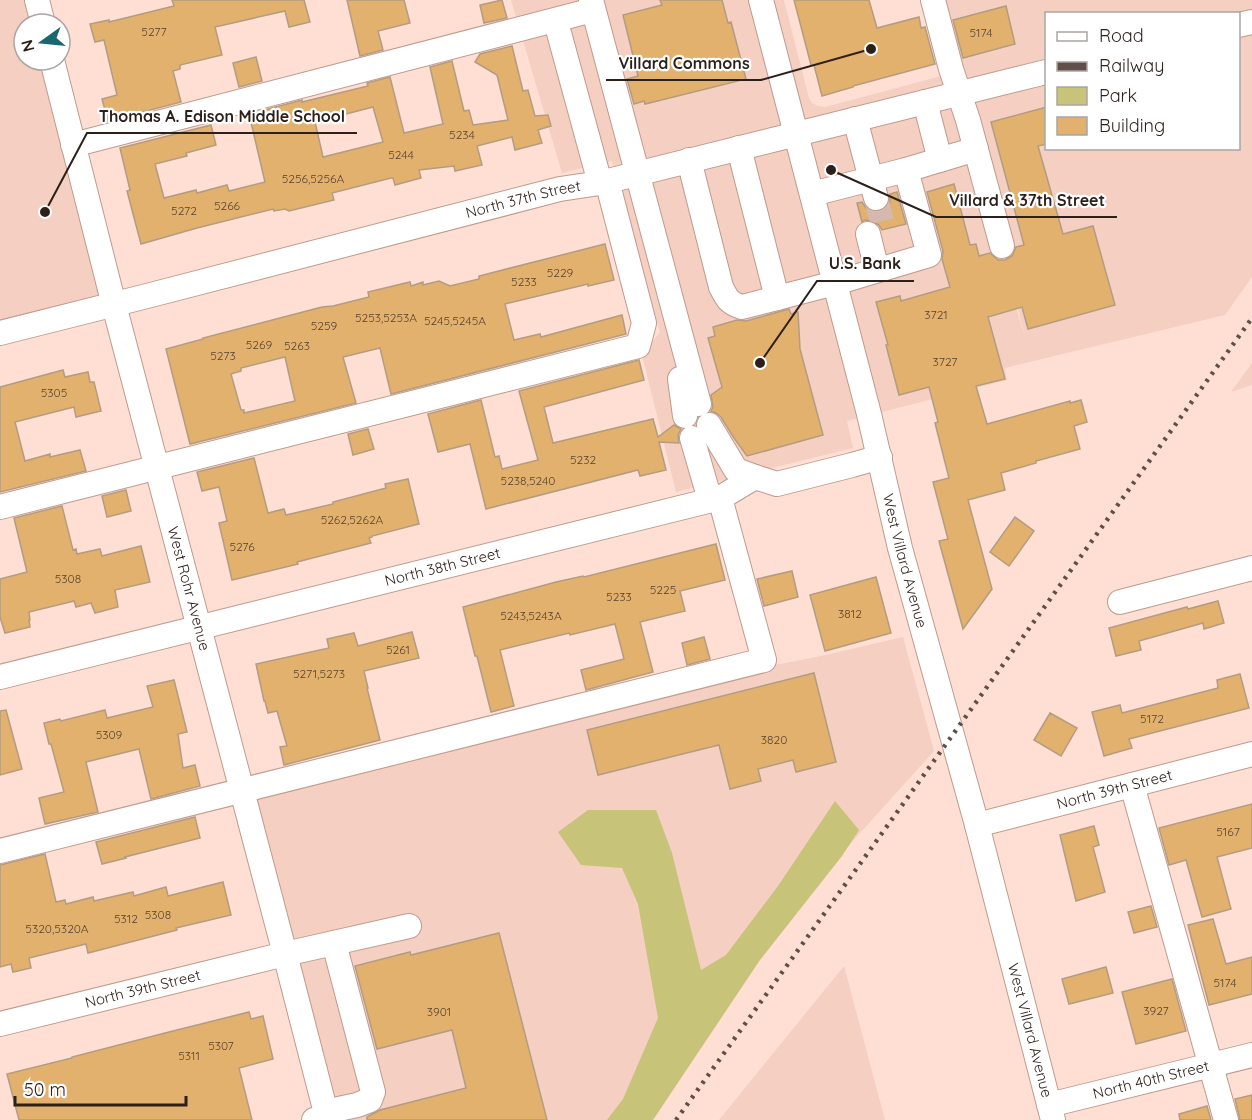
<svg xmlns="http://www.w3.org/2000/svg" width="1252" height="1120" font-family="Quicksand,sans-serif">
  <rect width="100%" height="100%" fill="#ffdfd4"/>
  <path fill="#f4cfc2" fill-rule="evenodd" d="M0 0H37L43 24H24V60H52L114 305 0 333Z
    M511 0H784L809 98 812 103 818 106 825 107 945 75 1026 340 938 0H1252V277L1225 315 1005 368 1007 380 847 421 853 448 676 492 642 355 660 332 612 161 562 173ZM1046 14H1238V148H1046Z
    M1252 363V385L1231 392Z
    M903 637 934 751 816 882 619 1120H328L242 790 770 666 821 656Z
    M844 966 885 1120H719Z"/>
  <path fill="#c7c379" d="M835 801 859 830 842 856 760 960 653 1120H607L623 1099 658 1018 638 904 622 868 581 865 558 832 588 810H656L672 853 701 970 726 955 778 886Z"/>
  <path fill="#e3b16e" stroke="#b39c80" stroke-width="1.5" fill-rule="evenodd" d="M172 0H304L310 22 289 27 285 11 215 27 222 55 180 65V69L173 71 181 102 108 121 102 99 117 95 104 40 95 42 90 24 109 20V22L174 6Z
    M347 0H404L410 23 378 31 383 50 360 56Z
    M502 0 507 18 484 23 480 5Z
    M660 0H722L728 23 731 22 746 79 645 104 644 101 634 104 627 79 638 76 623 15 662 5Z
    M794 0H869L877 28 919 17 921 28 925 27 935 64 853 86V87L822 96 814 65H811Z
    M1006 6 1015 44 963 58 953 20Z
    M512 46 523 91 528 90 535 116 548 115 551 126 538 130 542 143 515 150 512 137 477 146 482 165 455 171 454 166 419 170 421 178 395 185 393 178H391L332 193 334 200 289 211 285 209 274 211 273 209 197 228 141 244 127 191 130 190 120 148 211 125 216 145 186 153 187 156 155 164 164 198 196 190 197 193 227 185 229 191 265 182 249 114 302 100V102L368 86 367 83 390 77 404 133 443 124 430 67 452 61 464 111 469 110 473 125 508 120 497 75 475 62 480 54ZM373 107 383 142 323 157 315 122Z
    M256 57 262 81 239 87 233 63Z
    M1047 107V144L1038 146 1063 234 1093 226 1115 305 1028 329 1022 307 988 317 1005 379 976 386 987 424 1070 401V403L1081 400 1087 422 1074 426 1080 449 1036 461V463L1001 473 1005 490 968 500 992 589 963 629 939 541 948 539 933 482 949 478 935 423 938 422 929 387 899 395 886 345H888L876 302 900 296 901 301 950 287 942 259 943 251 927 192 954 184 970 245 976 244 979 256 990 253 998 260H1005L1012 256 1016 247 1024 245 991 122Z
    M897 192 906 224 882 230 879 225 872 221 865 220 862 222 857 203 862 202 866 208 872 212H880L886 208 890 202V194Z
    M605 244 614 280 588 286V284L505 304 514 340 540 334 541 337 622 315 626 334 391 394 380 348 343 357 356 403 190 444 166 349 203 339V338L322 307 333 306 369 297 368 292 410 282 411 286 423 282V285L439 281 450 286 479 279V276ZM285 357 295 401 244 413V410H241L231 374 241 371V368Z
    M789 309 791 314 798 312 800 349 823 435 747 456 734 438 721 417 716 413 711 411 713 407 711 395 722 387 708 338 715 336 713 327 737 320 746 321Z
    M639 360 644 380 544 407 553 443 653 419 658 437 674 425 681 429 678 435 679 443 659 442 666 470 640 476 638 470 486 509 470 444 438 452 428 414 481 400 495 457 499 456 502 469 538 460 519 391Z
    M63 370 65 377 88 372 90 382H94L101 411 76 417 74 407 15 422 25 461 50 454V457L80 450 86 471 0 492V387Z
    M368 429 374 449 353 455 348 434Z
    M254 458 268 513 284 509 286 515 333 504V502L386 488 385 484 408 479 419 524 372 536V537L369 538 371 543 297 562 298 564 232 580 219 523 227 521 219 487 202 491 197 472Z
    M126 490 131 511 107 517 102 496Z
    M62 506 73 550 76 549 77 554 100 549 102 556 141 546 150 582 115 590 118 607 95 613 91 603 76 607 74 601 29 612 30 620H29L30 627 5 633 0 617V579L27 572 14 518Z
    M1015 517 1034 531 1009 566 990 552Z
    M716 544 725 580 680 591 685 611 640 622 653 672 586 690 581 670 624 659 615 624 570 635 569 633 500 650 514 706 491 712 477 656H475L463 607 556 582 583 576 584 577Z
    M792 571 798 597 764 606 757 579Z
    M876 577 891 633 825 651 810 595Z
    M1218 601 1224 623 1204 629 1203 623 1139 641 1141 650 1116 656 1109 628 1187 607 1188 609Z
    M412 632 419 658 364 671 368 688H367L380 740 284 765 280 747 287 746 277 711 268 713 265 701H264L256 664 329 648 327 639 354 633 358 646Z
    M704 637 710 659 687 665 682 643Z
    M814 673 836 762 796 772 793 760 758 769 761 781 730 789 719 745 598 775 587 730Z
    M1240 674 1249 708 1129 739 1132 748 1104 756 1092 712 1120 705 1122 713 1218 688 1217 680Z
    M174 680 187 732 178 734 183 768 195 765 200 786 151 799 139 749 86 762 98 812 45 824 39 798 64 792 51 744H49L44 723 60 719 61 721 105 710 107 718 153 707 147 686Z
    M6 710 22 769 0 775V711Z
    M1050 713 1077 728 1061 756 1034 740Z
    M1252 804V848L1217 857 1231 909 1202 917 1186 860 1169 865 1159 828Z
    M195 817 200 838 125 857 126 858 102 864 96 842Z
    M1094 826 1099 845 1093 847 1105 892 1076 901 1060 835Z
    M45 854 56 902 65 900 66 904 93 897 94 901 133 892 134 896 166 887 168 896 223 882 231 915 176 928 177 930 88 953 86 944 29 958 31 968 13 972 11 964 0 967V865Z
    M1151 906 1157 927 1134 933 1128 912Z
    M1213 919 1226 964 1252 957V994L1209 1005 1188 925Z
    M499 933 547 1120H367V1117L380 1110 466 1088 452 1030 377 1049 355 966 410 952 411 955Z
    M1106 967 1113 993 1069 1004 1062 979Z
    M1172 979 1186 1031 1136 1044 1122 992Z
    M249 1012 251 1019 263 1016 273 1059 239 1068 252 1120H19L7 1074 72 1058V1057L169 1032Z
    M1252 1095V1120H1240L1235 1099Z
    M1207 1106 1211 1120H1180L1179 1114Z"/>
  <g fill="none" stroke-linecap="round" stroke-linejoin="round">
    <path stroke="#d5b9af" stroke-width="24" stroke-dasharray="24 12" stroke-linecap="butt" d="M876 198 884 230"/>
    <defs>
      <g id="minor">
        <path d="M37 0 43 24"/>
        <path d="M591 0 699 404"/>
        <path id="s1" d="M761 0 869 414 900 548 977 825 1053 1120"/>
        <path d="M933 0 951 69 968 120 1002 246"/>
        <path d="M1238 25 1252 22"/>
        <path d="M559 33 600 183"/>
        <path id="s2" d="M52 60 114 305 285 954 327 1117 314 1120"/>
        <path d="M925 102 940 160"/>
        <path d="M855 119 876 198"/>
        <path d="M73 145 593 10"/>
        <path d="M739 148 777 298"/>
        <path d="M689 160 721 287C727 299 729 303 742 307L835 283 929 255 906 170 976 149"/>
        <path d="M812 194 906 170"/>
        <path d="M868 234 877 270"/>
        <path id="s3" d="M0 333 143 297 560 189 600 183 1046 72"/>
        <path d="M680 379 685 416"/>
        <path d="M709 425 736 470 755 477"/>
        <path d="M692 438 710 500"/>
        <path d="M0 507 638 346 644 323 607 181"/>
        <path d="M1120 602 1252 568"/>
        <path id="s4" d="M0 677 720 498 755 477 777 484 852 465 880 457"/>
        <path d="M1132 785 1226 1120"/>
        <path id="s5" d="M977 825 1252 754"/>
        <path d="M0 851 764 660 720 498"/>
        <path id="s6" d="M0 1024 285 954 409 926"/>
        <path id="s7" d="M1049 1105 1252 1055"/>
        <path d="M325 1112 357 1105 370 1100 373 1092 334 943"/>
      </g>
    </defs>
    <use href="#minor" stroke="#bf9a8d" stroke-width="26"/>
    <use href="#minor" stroke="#fff" stroke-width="24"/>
    <path stroke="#614e48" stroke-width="4.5" stroke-dasharray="3 6" stroke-linecap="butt" d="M676 1120 1252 318"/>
  </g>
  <g text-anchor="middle" stroke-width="4.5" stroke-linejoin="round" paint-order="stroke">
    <g font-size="12" fill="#5a442f">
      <text x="154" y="36">5277</text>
      <text x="981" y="37">5174</text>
      <text x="462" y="139">5234</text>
      <text x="401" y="159">5244</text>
      <text x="313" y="183">5256,5256A</text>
      <text x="227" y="210">5266</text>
      <text x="184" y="215">5272</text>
      <text x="560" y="277">5229</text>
      <text x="524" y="286">5233</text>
      <text x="936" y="319">3721</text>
      <text x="386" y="322">5253,5253A</text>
      <text x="455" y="325">5245,5245A</text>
      <text x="324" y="330">5259</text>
      <text x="259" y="349">5269</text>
      <text x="297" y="350">5263</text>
      <text x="223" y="360">5273</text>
      <text x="945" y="366">3727</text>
      <text x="54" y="397">5305</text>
      <text x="583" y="464">5232</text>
      <text x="528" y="485">5238,5240</text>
      <text x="352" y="524">5262,5262A</text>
      <text x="242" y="551">5276</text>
      <text x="68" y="583">5308</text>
      <text x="663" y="594">5225</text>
      <text x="619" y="601">5233</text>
      <text x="850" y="618">3812</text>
      <text x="531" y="620">5243,5243A</text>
      <text x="398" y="654">5261</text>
      <text x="319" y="678">5271,5273</text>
      <text x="1152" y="723">5172</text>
      <text x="109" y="739">5309</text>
      <text x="774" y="744">3820</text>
      <text x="1228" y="836">5167</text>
      <text x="158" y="919">5308</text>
      <text x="126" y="923">5312</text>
      <text x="57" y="933">5320,5320A</text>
      <text x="1225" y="987">5174</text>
      <text x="1156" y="1015">3927</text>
      <text x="439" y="1016">3901</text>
      <text x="221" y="1050">5307</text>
      <text x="189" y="1060">5311</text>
    </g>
    <g font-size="15" fill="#2d1f1a" stroke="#fff">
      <text dy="5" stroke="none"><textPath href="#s3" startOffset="540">North 37th Street</textPath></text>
      <text dy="5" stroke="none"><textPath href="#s1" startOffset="579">West Villard Avenue</textPath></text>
      <text dy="5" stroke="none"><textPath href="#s4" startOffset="456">North 38th Street</textPath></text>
      <text dy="5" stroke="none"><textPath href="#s2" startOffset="546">West Rohr Avenue</textPath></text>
      <text dy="5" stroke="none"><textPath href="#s5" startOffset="142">North 39th Street</textPath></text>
      <text dy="5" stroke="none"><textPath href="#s6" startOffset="147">North 39th Street</textPath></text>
      <text dy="5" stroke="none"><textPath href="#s1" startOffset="1065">West Villard Avenue</textPath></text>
      <text dy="5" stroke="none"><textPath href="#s7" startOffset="105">North 40th Street</textPath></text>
    </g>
  </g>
  <path fill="none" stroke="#2d1f1a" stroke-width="2" d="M871 49L761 80H606M45 212L87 133H357M831 170L936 217H1117M760 363L817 281H914"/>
  <g fill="#2d1f1a" stroke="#fff" stroke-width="2">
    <circle cx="871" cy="49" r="6"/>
    <circle cx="45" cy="212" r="6"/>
    <circle cx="831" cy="170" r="6"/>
    <circle cx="760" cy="363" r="6"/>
  </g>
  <g font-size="16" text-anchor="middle" font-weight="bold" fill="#2d1f1a" stroke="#fff" stroke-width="4.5" stroke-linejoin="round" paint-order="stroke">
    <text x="684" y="69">Villard Commons</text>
    <text x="222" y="122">Thomas A. Edison Middle School</text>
    <text x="1027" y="206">Villard &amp; 37th Street</text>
    <text x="865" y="269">U.S. Bank</text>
  </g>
  <rect x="1045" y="12" width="195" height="138" fill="#ffffff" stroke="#aba5a3" stroke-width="1.5"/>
  <rect x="1057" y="32" width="30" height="9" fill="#ffffff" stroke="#aba5a3" stroke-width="1.5"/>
  <text x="1099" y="42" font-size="18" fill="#2d1f1a">Road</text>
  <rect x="1057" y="62" width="30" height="9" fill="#614e48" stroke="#aba5a3" stroke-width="1.5"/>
  <text x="1099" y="72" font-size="18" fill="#2d1f1a">Railway</text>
  <rect x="1057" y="87" width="30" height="18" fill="#c7c379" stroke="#aba5a3" stroke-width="1.5"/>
  <text x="1099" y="102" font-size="18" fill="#2d1f1a">Park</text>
  <rect x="1057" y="117" width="30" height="18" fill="#e3b16e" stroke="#aba5a3" stroke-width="1.5"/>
  <text x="1099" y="132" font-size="18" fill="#2d1f1a">Building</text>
  <g transform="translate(42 42) rotate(255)"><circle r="28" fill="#ffffff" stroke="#aba5a3" stroke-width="1.5"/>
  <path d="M0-4.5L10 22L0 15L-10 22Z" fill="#1a676e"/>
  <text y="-9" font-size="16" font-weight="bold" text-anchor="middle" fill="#2d1f1a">N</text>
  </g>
  <path d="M15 1096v9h171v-9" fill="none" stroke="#2d1f1a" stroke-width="3"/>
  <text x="24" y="1096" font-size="18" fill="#2d1f1a" stroke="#ffffff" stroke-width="4.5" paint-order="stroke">50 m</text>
</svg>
